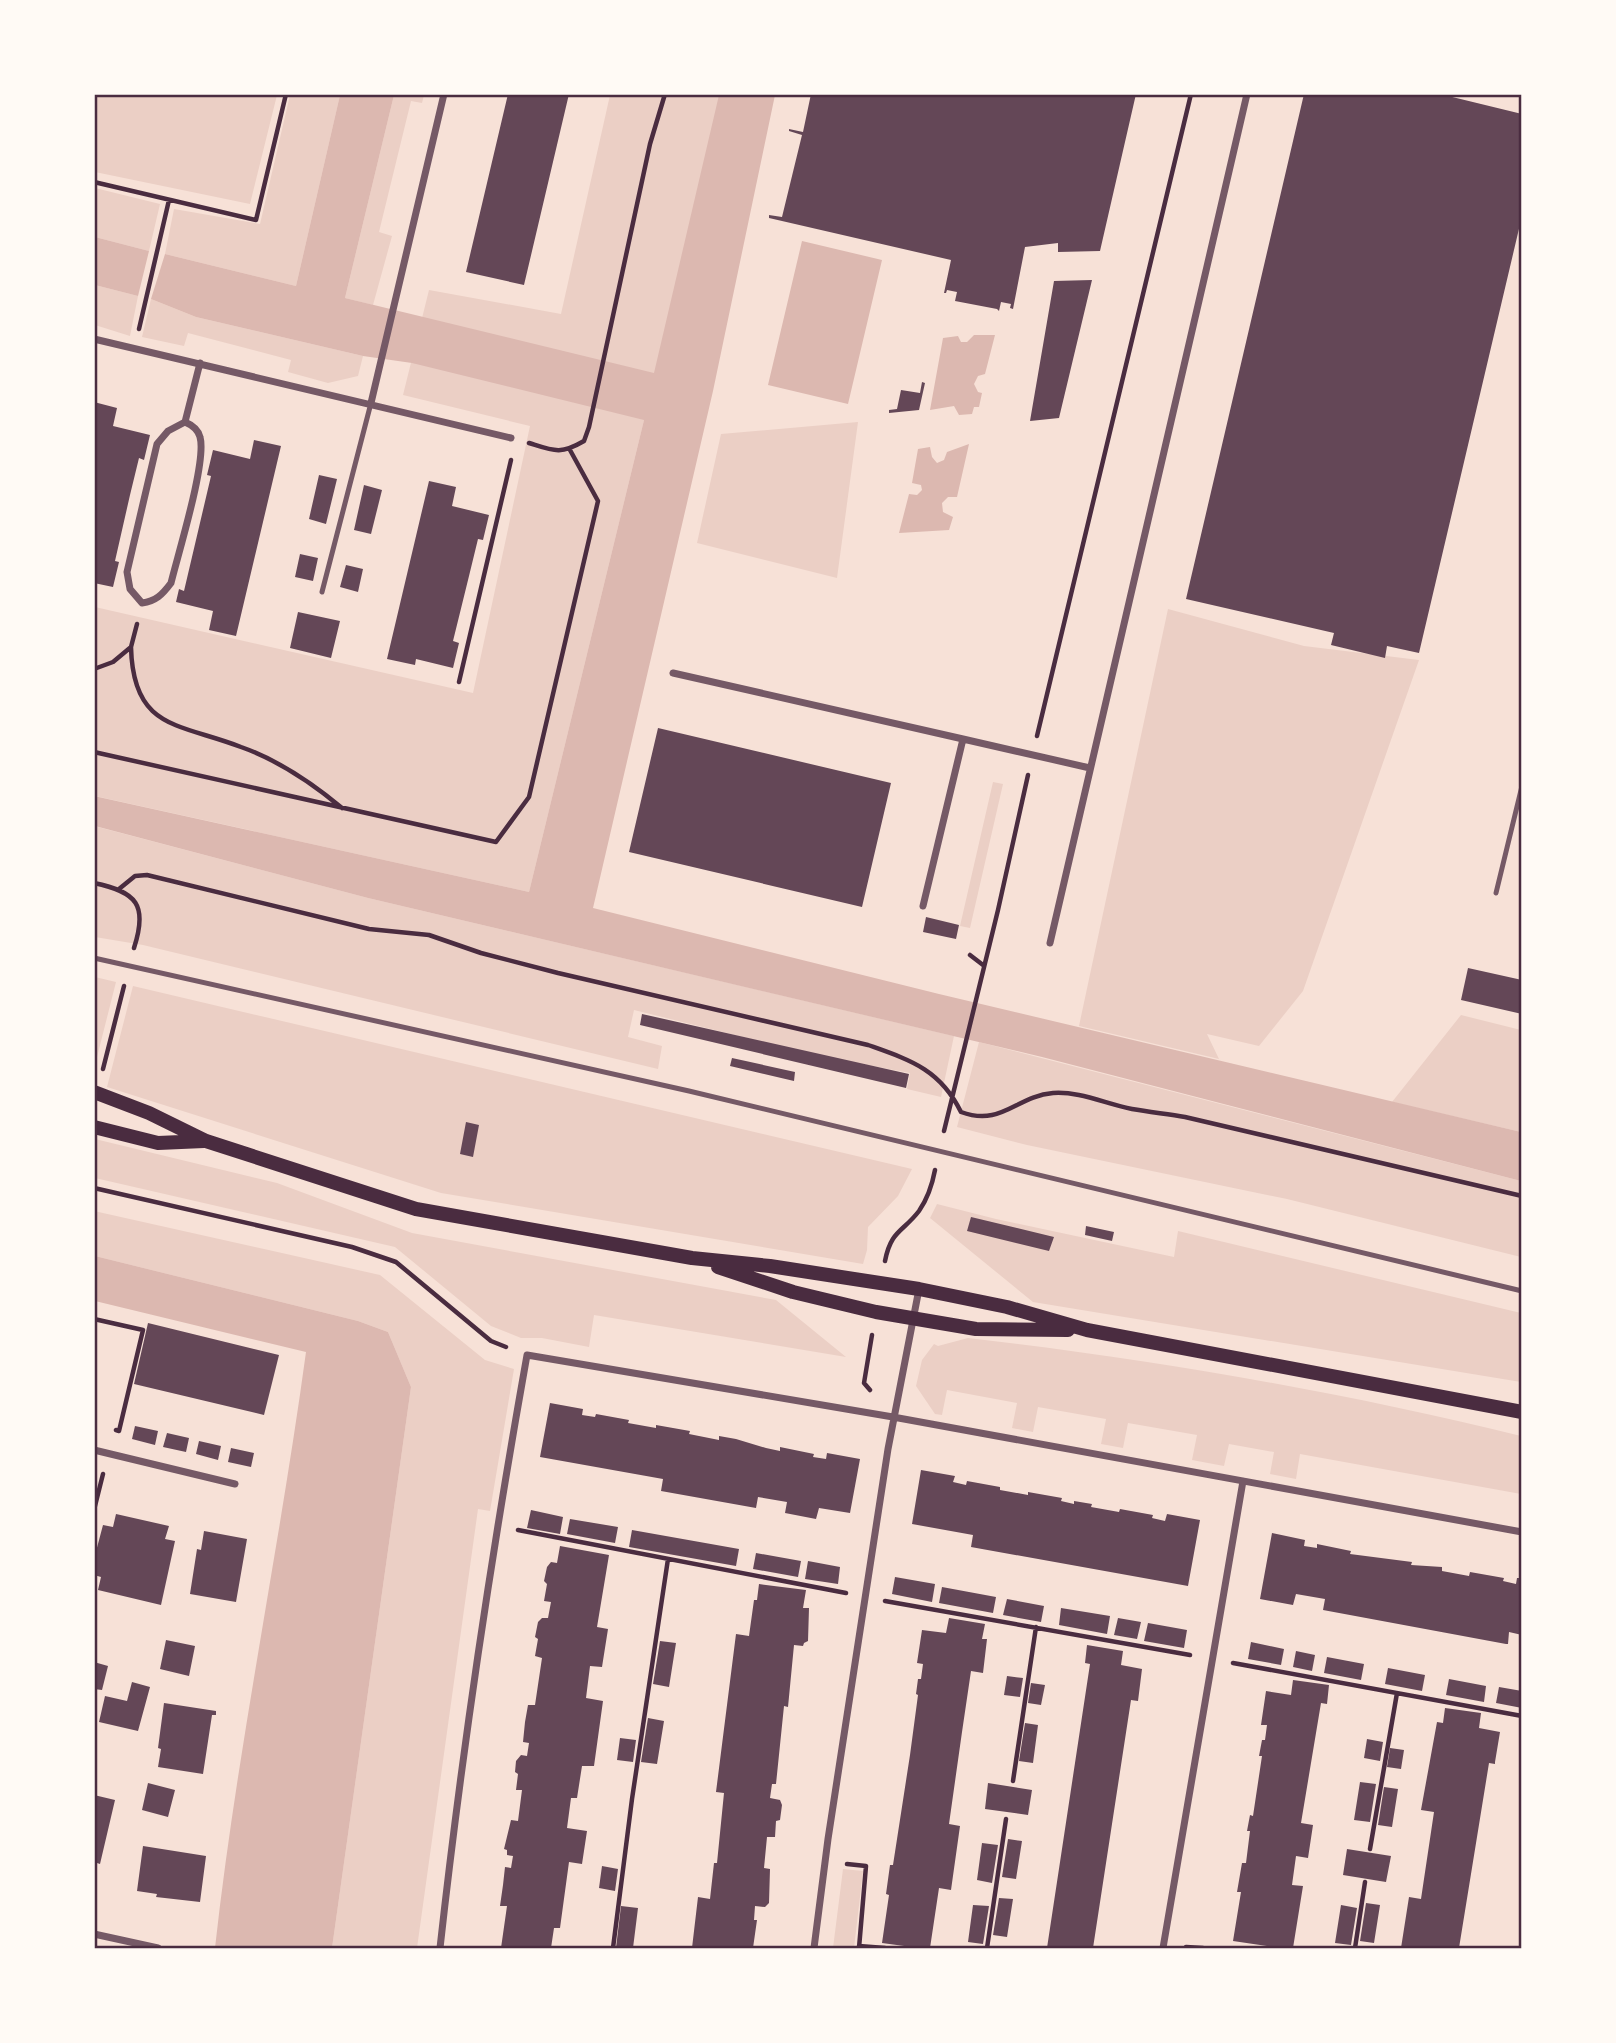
<svg xmlns="http://www.w3.org/2000/svg" width="1616" height="2043" font-family="Ubuntu,sans-serif">
  <rect width="100%" height="100%" fill="#f7e1d7"/>
  <path fill="#ebcfc5" d="M94 95H277L250 204 95 172Z
    M290 95H340L296 286 165 254 174 209 260 224Z
    M394 95H424L422 103 411 101 379 232 392 236 373 305 345 298Z
    M610 95H720L644 420 529 892 95 796V607L473 693 530 426 403 395 429 290 561 314Z
    M95 188 160 204 149 251 95 237Z
    M95 285 138 296 130 336 95 325Z
    M151 299 196 317 363 356 358 376 328 383 288 372 291 360 188 333 184 346 142 337Z
    M858 422 837 578 697 543 721 434Z
    M1168 609 1304 646 1419 660 1303 991 1259 1046 1207 1034 1219 1059 1079 1026Z
    M993 782 1003 784 970 928 960 926Z
    M94 826 368 898 954 1036 941 1097 907 1089 910 1073 819 1056 634 1010 628 1037 662 1046 658 1069 143 945 95 937Z
    M95 977 116 982 95 1065 94 977Z
    M133 986 912 1169 898 1196 868 1227 867 1250 863 1264 441 1193 107 1087Z
    M1461 1015 1521 1030V1132L1392 1102Z
    M979 1042 1521 1181V1257L1287 1199 1027 1145 957 1127Z
    M95 1139 277 1183 412 1233 776 1300 846 1357 594 1315 589 1347 542 1338H521L491 1326 395 1247 95 1178Z
    M937 1204 996 1219 1174 1257 1178 1231 1521 1313V1382L1033 1302 930 1218Z
    M94 1211 380 1275 485 1360 514 1369 490 1511 478 1509 417 1948H332L411 1387 388 1332 358 1321 95 1256Z
    M968 1338C1152 1359 1342 1392 1521 1436V1494L1300 1454 1296 1479 1270 1474 1274 1452 1229 1444 1224 1466 1192 1460 1197 1435 1128 1423 1123 1448 1101 1444 1106 1419 1038 1407 1033 1432 1012 1428 1017 1403 947 1390 942 1415 935 1414 916 1386 922 1360 934 1344 938 1346Z
    M843 1869 863 1871 854 1948H833Z"/>
  <path fill="#dcb8b0" d="M340 95H394L345 298 654 373 719 95H775L713 391 593 908 939 994 1521 1132V1181L1042 1057 368 898 95 826 94 796 529 892 644 420 412 363 363 356 196 317 151 299 165 254 296 286Z
    M95 237 149 251 138 296 95 285Z
    M802 241 882 260 848 404 768 385Z
    M974 335H995L985 374 978 376 974 384 978 392 982 393 979 407H974L972 414 959 415 954 406 930 410 943 338 958 336 961 342H967Z
    M969 444 957 497H948L942 503 943 512 953 517 949 530 899 533 909 494 917 495 922 490 921 485 912 483 918 449 930 447 932 457 937 463 944 460 947 452Z
    M95 1256 358 1321 388 1332 411 1387 332 1948H215C237 1749 279 1551 306 1352L95 1301Z"/>
  <path fill="#644757" d="M508 94H569L524 285 466 272Z
    M811 94H1136L1100 251 1058 252V243L1025 247 1013 309 1010 308 1011 304 1001 302 999 311 997 309 955 301 957 292 947 290 946 293H944L951 260 769 218V215L782 217 802 135 789 131V129L803 132Z
    M1304 94H1440L1522 114V216L1419 653 1387 646 1385 658 1331 645 1334 633 1186 599Z
    M1092 280 1059 418 1030 421 1054 281Z
    M922 382 925 383 919 410 889 413V410L897 409 901 390 920 393Z
    M94 402 117 408 113 426 150 435 144 460 139 458 130 495 115 561 119 562 113 587 94 583Z
    M254 440 281 446 236 636 209 630 213 611 176 602 179 589 184 591 211 476 207 475 213 450 250 459Z
    M319 475 337 479 326 524 309 519Z
    M429 481 456 487 452 506 489 515 483 540 478 539 469 576 453 641 459 643 453 668 416 659 415 665 387 659Z
    M364 485 382 490 371 534 354 530Z
    M300 554 318 558 313 581 295 577Z
    M346 565 363 569 358 592 340 587Z
    M298 612 340 621 331 658 290 648Z
    M658 728 891 783 862 907 629 852Z
    M926 917 959 925 956 939 923 932Z
    M1468 968 1522 980V1014L1461 1000Z
    M642 1014 909 1074 906 1088 640 1025Z
    M732 1058 795 1072 794 1081 730 1066Z
    M466 1122 479 1125 473 1157 460 1154Z
    M971 1217 1054 1237 1049 1251 967 1231Z
    M1086 1226 1114 1232 1112 1241 1085 1235Z
    M148 1323 279 1355 264 1415 134 1384Z
    M550 1403 583 1409 582 1415 595 1417 596 1414 629 1420 628 1423 656 1428V1425L690 1431 689 1434 719 1440V1436L736 1439 766 1448 780 1451V1447L814 1454 813 1457 826 1459 827 1453 860 1459 850 1513 819 1508 816 1519 785 1513 787 1502 758 1497 756 1508 661 1491 663 1479 540 1457Z
    M135 1426 158 1431 155 1445 132 1439Z
    M167 1433 189 1438 186 1452 163 1447Z
    M199 1441 221 1446 218 1460 196 1454Z
    M231 1448 254 1453 251 1467 228 1462Z
    M921 1470 955 1476 953 1482 966 1485 967 1481 1000 1487V1490L1028 1495V1492L1062 1498 1061 1501 1074 1504V1501L1092 1504 1091 1507 1119 1512 1120 1509 1153 1515 1152 1518 1165 1521 1167 1514 1200 1520 1188 1586 971 1547 973 1535 912 1524Z
    M531 1510 563 1517 560 1534 527 1528Z
    M116 1514 169 1526 165 1539 175 1541 161 1605 98 1590 101 1577 94 1575V1559L103 1525 113 1527Z
    M570 1519 618 1527 615 1543 567 1534Z
    M632 1530 739 1549 736 1566 629 1547Z
    M204 1531 247 1539 236 1602 190 1594 197 1549 201 1550Z
    M1272 1533 1305 1540 1304 1546 1317 1548V1544L1351 1551 1350 1554 1412 1562 1411 1565 1442 1567V1571L1469 1576 1470 1572 1504 1578 1503 1581 1516 1584 1517 1578H1522V1635L1509 1632 1508 1644H1506L1323 1610 1325 1599 1296 1594 1293 1605 1260 1599Z
    M560 1546 609 1555 597 1627 608 1629 602 1667 590 1666 586 1698 603 1701 594 1766H582L577 1798H571L567 1828 587 1831 582 1864 569 1862 560 1928H554L551 1948H501L507 1906H500L503 1885 505 1867 511 1868 513 1856 507 1855V1850L504 1849 511 1820 518 1821 522 1790H516L518 1774 515 1772 516 1761 521 1755 527 1756 529 1743 523 1742 525 1722 528 1705H535L542 1658 535 1656 538 1639 535 1637 538 1622 542 1618H548L551 1602 544 1601 547 1584 544 1581 547 1567 551 1562 557 1563Z
    M756 1553 801 1561 798 1577 753 1569Z
    M808 1561 840 1567 838 1584 805 1579Z
    M895 1577 935 1584 932 1602 892 1594Z
    M759 1584 806 1590 803 1608H809L808 1641 804 1643 803 1646 794 1645 788 1707 784 1706 776 1784H772L770 1798 780 1800 782 1805 780 1820 776 1821 775 1837H767L764 1868 770 1869 769 1903 765 1907 755 1906 754 1920H757L753 1948H692L698 1897 710 1899 714 1863H717L724 1793 716 1792 736 1634 749 1636 754 1600H757Z
    M942 1587 996 1597 993 1613 939 1603Z
    M1007 1599 1044 1606 1041 1622 1003 1615Z
    M1061 1608 1110 1616 1107 1634 1059 1625Z
    M949 1618 985 1624 982 1639H987L983 1673 971 1671 962 1732 949 1824 960 1826 951 1890 939 1888 930 1948H919L882 1943 889 1895 886 1894 890 1865H893L910 1755 918 1695 916 1694 918 1679H921L923 1664 917 1663 922 1630 946 1633Z
    M1118 1618 1141 1622 1137 1639 1114 1635Z
    M1148 1623 1187 1630 1184 1648 1144 1641Z
    M166 1640 195 1646 189 1676 160 1669Z
    M660 1641 676 1643 669 1687 653 1684Z
    M1251 1642 1284 1649 1281 1665 1248 1659Z
    M1087 1645 1123 1651 1121 1665 1142 1669 1138 1701 1131 1700 1093 1948H1047L1090 1664 1085 1663Z
    M1296 1651 1315 1655 1312 1671 1293 1667Z
    M1327 1657 1364 1664 1361 1680 1324 1673Z
    M94 1662 108 1666 102 1690 94 1689Z
    M1388 1668 1425 1675 1422 1691 1385 1684Z
    M1007 1676 1023 1678 1020 1697 1004 1695Z
    M1449 1679 1486 1686 1484 1702 1446 1695Z
    M1293 1680 1329 1685 1327 1704 1321 1703 1301 1823 1313 1825 1308 1858 1296 1856 1292 1885 1303 1886 1293 1948H1281L1233 1941 1241 1892H1237L1242 1863H1246L1250 1831H1247L1250 1815 1253 1816 1262 1756H1259L1262 1740H1265L1267 1725H1261L1266 1691 1291 1695Z
    M132 1682 150 1687 138 1731 99 1722 105 1696 127 1701Z
    M1031 1683 1045 1685 1041 1705 1028 1703Z
    M1499 1687 1522 1691V1708L1496 1703Z
    M164 1703 216 1711V1715H212L203 1774 158 1767 161 1749 158 1748Z
    M1445 1708 1481 1713 1479 1728 1500 1732 1495 1762V1764L1489 1763 1459 1948H1401L1409 1897 1421 1899 1434 1812 1421 1810 1437 1722 1443 1723Z
    M648 1718 664 1721 657 1764 641 1762Z
    M1025 1723 1038 1725 1033 1763 1019 1761Z
    M620 1738 636 1740 633 1762 617 1760Z
    M1367 1739 1383 1742 1380 1761 1364 1758Z
    M1390 1748 1404 1750 1401 1769 1387 1767Z
    M1360 1782 1376 1784 1370 1822 1354 1820Z
    M148 1783 175 1790 168 1817 142 1810Z
    M988 1783 1032 1790 1028 1815 985 1809Z
    M1384 1787 1398 1789 1392 1827 1378 1825Z
    M94 1795 115 1800 100 1864 94 1862Z
    M1008 1839 1022 1841 1016 1879 1002 1877Z
    M982 1843 998 1845 992 1883 977 1880Z
    M143 1846 206 1856 200 1902 156 1897 157 1894 137 1891Z
    M1347 1849 1391 1856 1386 1882 1343 1875Z
    M602 1866 618 1869 615 1891 599 1888Z
    M999 1898 1013 1899 1007 1937 993 1935Z
    M1366 1903 1380 1905 1374 1943 1360 1941Z
    M973 1905 989 1906 983 1944 968 1942Z
    M1341 1905 1357 1908 1351 1945 1335 1943Z
    M621 1906 638 1908 633 1948H616Z"/>
  <g fill="none" stroke-linecap="round" stroke-linejoin="round">
    <path stroke="#4a2c40" stroke-width="4.5" d="M94 182 256 220 286 94
      M139 329 169 200
      M529 443C554 451 560 455 584 441L589 427 650 144 665 94
      M131 647 137 624
      M94 669 113 662 131 647C133 730 179 723 241 747 278 760 312 783 342 808
      M459 682 511 460
      M1037 736 1191 94
      M94 752 496 842 529 797 598 501 570 450
      M94 883C137 892 148 905 134 948
      M119 889 135 876 147 875 369 929 429 935 481 953 558 973 868 1045C910 1060 940 1069 961 1112 1002 1127 1016 1096 1053 1093 1079 1091 1106 1104 1132 1109 1149 1112 1167 1114 1185 1117L1522 1196
      M970 955 983 965
      M103 1069 124 986
      M944 1131 998 910 1028 775
      M94 1188 352 1247 396 1262 491 1341 506 1347
      M885 1261C891 1230 903 1232 919 1211 928 1198 932 1186 935 1170
      M94 1319 143 1330 119 1431 116 1430
      M870 1390 864 1383 872 1335
      M94 1510 103 1474
      M518 1530 846 1593
      M885 1601 1190 1655
      M1233 1663 1522 1716
      M1013 1781 1036 1627
      M1370 1849 1397 1693
      M847 1864 866 1866 859 1948
      M859 1946 885 1948
      M1186 1947 1203 1948
      M613 1948 632 1799 668 1559
      M987 1948 1006 1819
      M1355 1948 1365 1882"/>
    <path stroke="#755966" stroke-width="5" d="M322 592 371 403
      M1496 893 1522 786
      M94 958 689 1091 1522 1291"/>
    <path stroke="#755966" stroke-width="7" d="M94 339 511 438
      M371 403 444 94
      M185 422C192 425 198 429 200 437 207 461 178 554 171 583 162 595 156 601 142 603L130 589 127 572 157 444 168 431 185 422 200 363
      M673 673 963 739 923 906
      M963 739 1090 768
      M1050 943 1247 94
      M94 1450 235 1484
      M94 1934 158 1948
      M440 1948C462 1750 492 1551 527 1355L893 1417 1522 1532
      M814 1948 828 1839 888 1449 919 1289
      M1163 1948 1243 1481"/>
    <path stroke="#4a2c40" stroke-width="14" d="M94 1092 149 1113 206 1141 416 1209 692 1258 770 1266 919 1289 1007 1307 1087 1330 1522 1412
      M94 1127 158 1143 204 1141
      M718 1267 793 1292 876 1312 976 1329 1068 1330"/>
  </g>
  <rect width="1616" height="2043" fill="none" stroke="#fffaf5" stroke-width="192"/>
  <rect x="96" y="96" width="1424" height="1851" fill="none" stroke="#4a2c40" stroke-width="2.5"/>
</svg>
